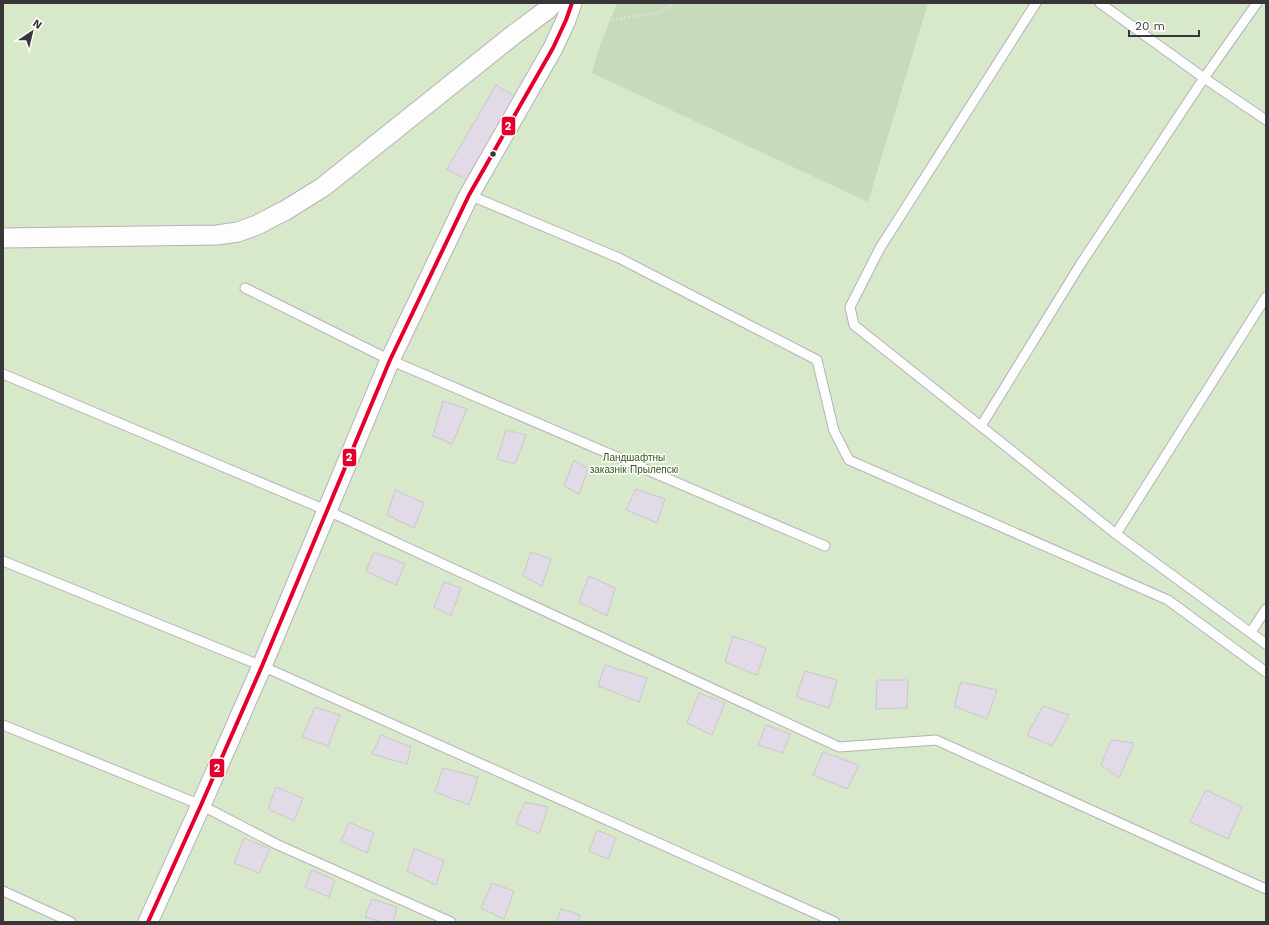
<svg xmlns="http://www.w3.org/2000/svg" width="1269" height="925" font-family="'Work Sans',sans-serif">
  <rect width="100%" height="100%" fill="#f6f1f6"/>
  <path fill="#d7e9ca" d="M3 3H1266V922H3Z"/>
  <path fill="#c7daba" d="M617 3H928L868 202 592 73 599 48Z"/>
  <path fill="#e3dae7" stroke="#cac7cb" d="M496 85 516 97 467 180 447 169Z
    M443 401 467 409 452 444 433 436Z
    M506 430 526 435 515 464 497 459Z
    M574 460 588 469 579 494 564 486Z
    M636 489 665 499 657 523 626 510Z
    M395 490 424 503 414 528 387 515Z
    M374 552 405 564 396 585 366 571Z
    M531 552 551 559 542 586 523 576Z
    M589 576 615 588 607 616 579 602Z
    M444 582 461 588 451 616 434 607Z
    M733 636 766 648 757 675 725 662Z
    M605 665 647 678 639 702 598 686Z
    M805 671 837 680 829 708 796 697Z
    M877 680H908L907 708 876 709Z
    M961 682 997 690 987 719 954 706Z
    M699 693 725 703 712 735 687 723Z
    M1043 706 1069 715 1052 746 1027 735Z
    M315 707 340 715 328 746 302 737Z
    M766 725 790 734 783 753 758 745Z
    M381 735 411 747 407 764 372 754Z
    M1111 740 1134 743 1119 778 1101 765Z
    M823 752 859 765 847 789 813 775Z
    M443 768 478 777 469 805 435 792Z
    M276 787 303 798 294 821 268 809Z
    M1206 790 1242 807 1228 839 1190 822Z
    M525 802 548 807 539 834 516 823Z
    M349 822 374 833 367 853 341 841Z
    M597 830 616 838 608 859 589 851Z
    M244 838 270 849 259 873 234 863Z
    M414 848 444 861 436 885 407 871Z
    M312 870 335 880 329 897 305 887Z
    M492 883 514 891 504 919 481 908Z
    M372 899 397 907 393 922H381L365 917Z
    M561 909 580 915 578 922H556Z"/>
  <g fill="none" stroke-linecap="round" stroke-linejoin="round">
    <defs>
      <path id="service" d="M1036 3 880 248 850 307 854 325 1116 534
        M1100 3 1204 78 1266 120
        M469 195 619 258 817 360 834 431 849 460 1168 600 1266 672
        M245 288 390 360 825 546
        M1266 297 1116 534 1266 644
        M3 374 328 511 839 747 936 740 1266 889
        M981 426 1080 265 1204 78 1257 3
        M3 561 262 666 835 922
        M1251 632 1266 609
        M3 725 201 805 276 844 451 922
        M3 891 71 922"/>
      <path id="minor" d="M3 238 217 235 238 232 257 225 286 210 323 187 512 36 548 9 553 3
        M148 922 201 805 262 666 390 360 469 195 553 48 566 20 572 3"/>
    </defs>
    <use href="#service" stroke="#b5b2b5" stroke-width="11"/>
    <use href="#minor" stroke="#b5b2b5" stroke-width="21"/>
    <path stroke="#e0dfe0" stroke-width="2.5" stroke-dasharray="2 2" stroke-linecap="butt" d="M588 20H610L661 12 674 3"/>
    <use href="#service" stroke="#fefdfe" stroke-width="9"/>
    <use href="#minor" stroke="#fefdfe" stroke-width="19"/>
    <defs>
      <path id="bus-1" d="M148 922 201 805 262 666 390 360 469 195 553 48 566 20 572 3"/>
    </defs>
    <use href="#bus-1" stroke="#fff" stroke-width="7"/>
    <use href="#bus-1" stroke="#e4002b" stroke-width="4"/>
  </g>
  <circle fill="#39363a" stroke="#fff" stroke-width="1.5" cx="493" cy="154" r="3.5"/>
  <g text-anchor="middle" stroke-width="3" stroke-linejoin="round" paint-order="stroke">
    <g font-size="10" fill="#315312" stroke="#fff">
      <text x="634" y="461">Ландшафтны<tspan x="634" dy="12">заказнік Прылепскі</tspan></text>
    </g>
  </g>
  <g stroke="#fff" stroke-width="1.5">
    <rect x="501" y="116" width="15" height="20" rx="4" fill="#e4002b"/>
    <rect x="342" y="448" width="15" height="19" rx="4" fill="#e4002b"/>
    <rect x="209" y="758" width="16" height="20" rx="4" fill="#e4002b"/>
  </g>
  <g font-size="11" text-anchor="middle" font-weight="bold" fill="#fff">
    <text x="508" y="130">2</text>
    <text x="349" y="461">2</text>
    <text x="217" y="772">2</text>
  </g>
  <rect width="1269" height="925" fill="none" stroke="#39363a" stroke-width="8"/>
  <g transform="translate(32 32) rotate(35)" stroke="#ffffff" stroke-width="3" paint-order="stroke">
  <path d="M0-3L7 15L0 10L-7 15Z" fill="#39363a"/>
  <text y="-6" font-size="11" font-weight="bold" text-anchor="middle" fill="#39363a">N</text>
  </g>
  <path d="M1129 30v6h70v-6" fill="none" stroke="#39363a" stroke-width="2"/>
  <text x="1135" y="30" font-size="12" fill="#39363a" stroke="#ffffff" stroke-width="3" paint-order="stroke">20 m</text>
</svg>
